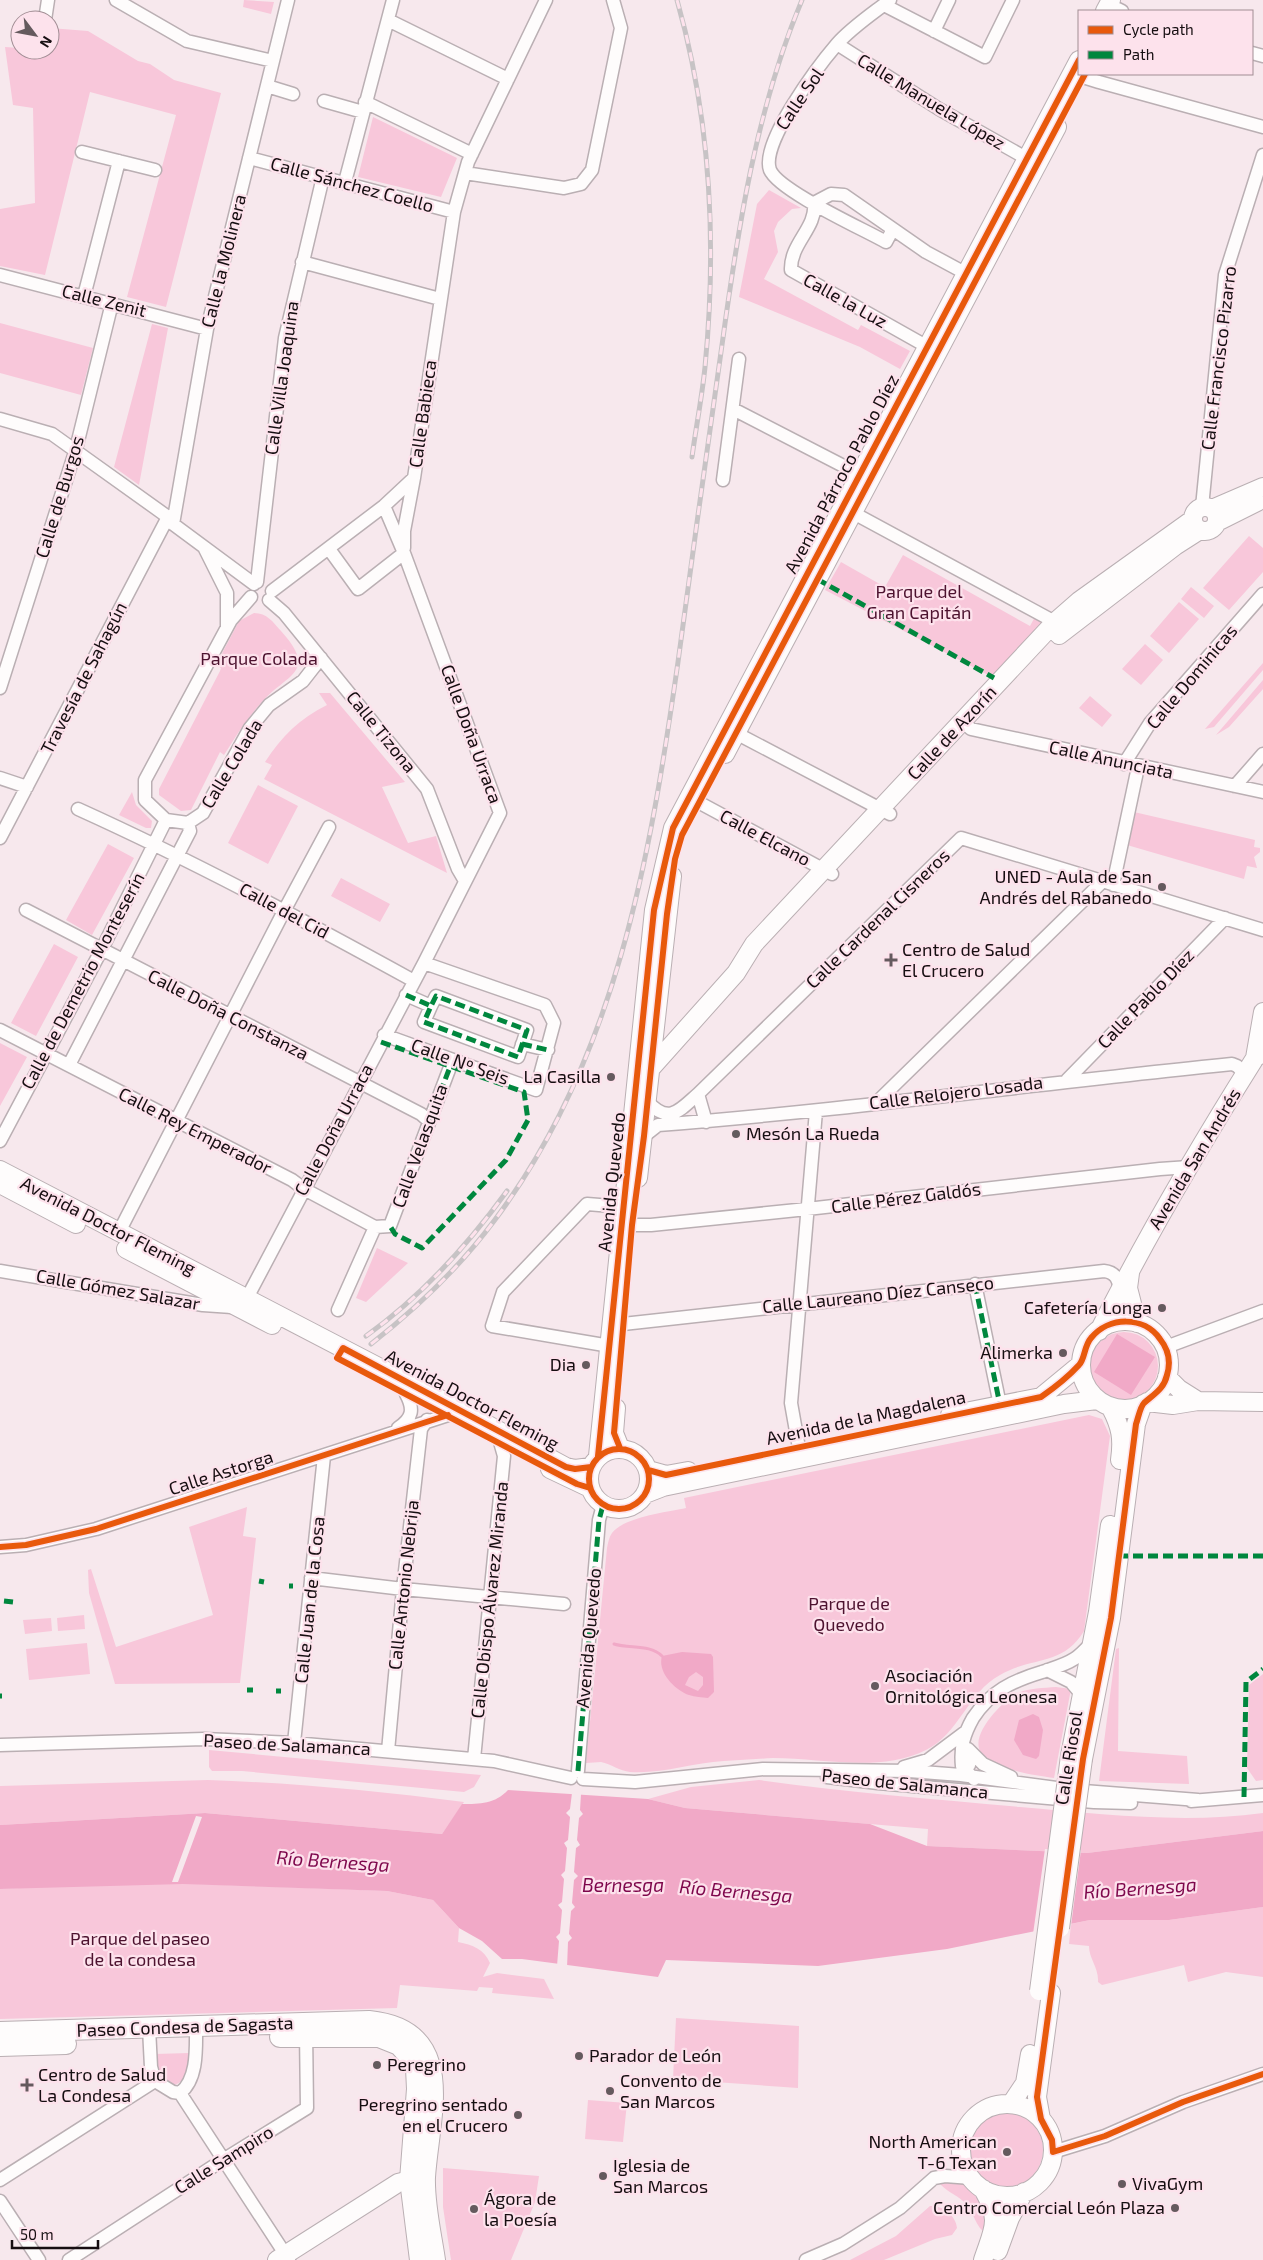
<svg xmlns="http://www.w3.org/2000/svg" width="1263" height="2260" font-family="'Exo 2',sans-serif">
  <rect width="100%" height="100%" fill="#f7e8ed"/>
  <path fill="#f8c7da" d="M244 0 274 2 271 14 243 7Z
    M50 28 88 31 138 61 150 64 174 80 221 93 166 307 127 297 176 115 90 92 45 275 0 266V209L35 203 33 108 13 105 5 47 20 48V50H50Z
    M373 117 457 158 441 197 358 177Z
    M769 190 801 208 792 209 778 222 774 231 778 252 764 279 858 330 861 325 910 351 900 369 860 347 739 297 757 204Z
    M0 323 93 348 81 395 0 373Z
    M152 324 168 328 139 485 114 467Z
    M1249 536 1263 548V572L1229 610 1203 588Z
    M903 555 1030 626 1036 615 1046 620 994 678 825 590 841 562 885 587Z
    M1191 587 1214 606 1204 618 1181 599Z
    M1179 602 1199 619 1169 653 1150 636Z
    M254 613C267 613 273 622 281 631 319 673 286 674 262 702 247 718 236 736 224 755L220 752 191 810 181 811 159 795V789L220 671 221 668 216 665 239 621Z
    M1145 644 1163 660 1141 685 1122 669Z
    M1263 663V670L1214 727 1205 729Z
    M1263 680V689L1229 727 1216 735Z
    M319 693H330L405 782 382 787 408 843 436 836 447 873 264 779 272 765 265 762C281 737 300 718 327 705Z
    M1090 696 1112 715 1102 727 1079 708Z
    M258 785 298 806 268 864 228 843Z
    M132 792 136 805 152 821 151 828H146L119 815Z
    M1134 812 1255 840 1254 847 1260 848V852L1254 857 1257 868 1247 866 1244 879 1127 845Z
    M108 844 134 858 92 935 66 920Z
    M341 878 390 904 380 922 331 896Z
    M54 944 78 957 36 1036 11 1023Z
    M0 1043 27 1057 0 1106Z
    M377 1248 408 1263 366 1302 356 1298Z
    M1090 1366a34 34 0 1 1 68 0a34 34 0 1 1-68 0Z
    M1089 1415 1102 1419 1110 1436 1084 1631C1062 1667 1032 1656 1000 1675 968 1692 959 1734 926 1750 879 1773 823 1758 773 1758 757 1759 740 1760 724 1761 692 1763 662 1774 630 1772 620 1771 611 1764 601 1762 597 1762 591 1763 586 1763L607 1548C608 1543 609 1537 612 1533 624 1517 668 1512 686 1508L684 1498Z
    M247 1507 243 1536 256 1538 240 1683 115 1684 89 1593 88 1570 91 1569 116 1647 213 1615 189 1527Z
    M84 1615 85 1629 58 1631 57 1618Z
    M51 1618 52 1631 25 1634 23 1620Z
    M87 1643 90 1674 29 1680 26 1649Z
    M1119 1648 1118 1751 1187 1756 1189 1784 1099 1781 1116 1649Z
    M1263 1674V1780L1256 1781 1247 1768 1249 1685Z
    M1056 1687 1071 1689 1054 1778C1034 1775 996 1770 982 1754 967 1737 1003 1700 1018 1693 1030 1688 1043 1688 1056 1687Z
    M209 1750 481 1775 474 1787 464 1792 242 1771H212L209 1767Z
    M208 1780C294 1783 378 1791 464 1802L442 1834 205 1813 0 1825V1786Z
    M759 1780C846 1792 933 1799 1020 1807 1100 1814 1183 1824 1263 1813V1831L1087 1853 927 1846 928 1829 685 1808 648 1799 691 1787Z
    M144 1882 387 1891 433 1900 459 1928 458 1942C473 1945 484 1949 490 1963L483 1977 497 1973 544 1979 554 1999 492 1993 493 1988 479 1987 477 1991 400 1985 397 2008 0 2019V1889Z
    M1263 1907V1977L1226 1972 1188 1982 1184 1965 1102 1985 1098 1982C1099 1968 1089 1959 1089 1946L1069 1944 1071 1924 1090 1920H1169Z
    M676 2018 799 2026 798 2088 673 2079Z
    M189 2053C188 2067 187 2082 172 2086L156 2077 155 2054Z
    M588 2100 627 2103 623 2142 585 2139Z
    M969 2150a37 37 0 1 1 74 0a37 37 0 1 1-74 0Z
    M443 2168 539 2176 535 2202 511 2260H451L443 2207Z
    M944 2180C983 2186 984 2198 986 2233 976 2228 974 2213 966 2204 959 2196 949 2193 941 2185L940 2183Z
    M930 2206C942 2205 956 2215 957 2228L952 2235 935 2239 884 2260H850L896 2236Z"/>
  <path fill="#f1a9c7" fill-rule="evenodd" d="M1117 1334 1155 1357 1131 1395 1094 1372Z
    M682 1652 711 1654 713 1657 714 1692 708 1698C702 1697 695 1697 689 1695 675 1690 657 1672 662 1656ZM696 1672 703 1677V1685L698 1691 685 1685 689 1677Z
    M1033 1714 1039 1717 1043 1730 1039 1756 1036 1759 1023 1755 1014 1740 1019 1720Z
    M508 1790 648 1799 685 1808 870 1824 927 1846 1087 1853 1263 1831V1907L1169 1920H1090L947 1949 818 1966 666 1960 658 1977 522 1959H502L482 1941 459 1928 433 1900 387 1891 183 1884 0 1889V1825L205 1813 442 1834 462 1804C480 1804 495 1804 508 1790Z"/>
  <path fill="#f7e8ed" d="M569 1791 584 1792 581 1794 580 1810 583 1814 579 1818 577 1840 580 1845 576 1848 574 1872 578 1876 574 1880 572 1903 575 1907 571 1911 569 1934 572 1938 568 1942 567 1968 557 1966 559 1941 556 1937 560 1933 562 1910 558 1905 562 1902 564 1879 561 1875 565 1871 567 1848 564 1843 568 1840 570 1817 566 1813 570 1809 572 1793Z
    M196 1816 202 1817 178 1882H172Z
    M1045 1849 1081 1850 1071 1926 1033 1934Z"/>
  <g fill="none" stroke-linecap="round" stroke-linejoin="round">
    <path stroke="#f1a9c7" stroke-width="3" d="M614 1644C630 1649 650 1644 662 1656"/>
    <defs>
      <path id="street" d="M116 0 187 41 273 61
        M890 0C872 14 852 27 837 44 819 65 760 143 770 170 779 191 863 229 886 242L893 229
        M884 5 985 57 1013 0
        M1118 9 1122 11
        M45 20 48 0
        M388 20 508 79
        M934 31 949 0
        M837 44 939 109 1026 158
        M1252 53 1263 56
        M1082 74 1083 77 1099 82 1263 127
        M267 86 293 94
        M324 101 363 112
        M365 102 472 154
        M82 152 155 170
        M249 158 454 212
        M465 173 564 188 581 184 592 170 621 28 613 0
        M345 182 393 0
        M814 203C817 228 790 243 791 270L926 346 934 348
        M814 203 831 194 844 195 926 252 965 273
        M302 262 440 299
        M0 275 207 329
        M84 296 119 161
        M733 409 859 474
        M0 419 52 434 168 517 173 524 254 584
        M723 480 739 359
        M1202 507 1225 275 1263 155
        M846 509 1055 622
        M173 524 207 329 288 0
        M404 548V531L414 478
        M205 549 227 593V627
        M329 549 358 589 404 553
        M257 582 285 338 323 177
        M272 591 384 506 414 478 454 212 468 162 546 0
        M251 597 231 620 145 780V800L166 820 188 823 203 813 250 728 269 705 303 681 321 658
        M269 600 284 613 427 789 458 869 465 881
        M0 688 76 449 112 303
        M962 721 971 729 1263 792
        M730 730 890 814
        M1124 764 1150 723 1263 594
        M0 778 27 787
        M1235 786 1263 754
        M698 802 832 874
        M78 809C193 861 303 920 414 981
        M0 838 168 517
        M1113 885 1138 767
        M26 910 421 1114 429 1121
        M406 995 431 1006 424 1022 518 1057 527 1030 436 996 431 1006
        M0 1030 292 1180 304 1189 375 1227 390 1226 450 1067
        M384 1035 536 1090 554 1023 545 1005 424 963
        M522 1044 548 1050
        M69 1065 190 831 188 823
        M1067 1080 1225 918
        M648 1102C669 1125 680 1110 698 1094
        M876 1103 1102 882
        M706 1122 698 1094 961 838 1263 930
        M644 1136 658 1125C850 1110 1041 1083 1232 1064L1237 1066 1245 1074
        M0 1141 102 949 166 820
        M622 1225H651L807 1209 1160 1169 1189 1167
        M119 1232 284 911 329 827
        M0 1271 203 1305 232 1307
        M975 1284 1000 1405
        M247 1298 424 963 500 813 404 553 384 506
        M338 1310 375 1227
        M623 1324 1104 1271C1115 1272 1120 1280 1119 1291
        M610 1346 492 1326 503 1292 587 1204 624 1207
        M1166 1347 1263 1311
        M398 1428C413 1418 414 1409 406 1394
        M799 1448 791 1403 816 1111
        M0 1547 26 1545 96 1529 448 1415
        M311 1578 403 1589 564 1604
        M1047 1670 1071 1682 1082 1695
        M294 1743 324 1456
        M0 1745 204 1739 294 1743 494 1761 571 1778
        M968 1749 983 1764 1011 1777
        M388 1751 403 1589 421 1429 427 1420
        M474 1759 504 1456 500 1442
        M904 1767 928 1760 964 1733
        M578 1771 599 1520 603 1505
        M963 1774 969 1765 972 1753
        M827 1777 878 1783 1094 1802 1131 1803
        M583 1779 635 1782 763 1769 909 1771 961 1775 1071 1790 1198 1800
        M974 1779 962 1766C960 1747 964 1734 973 1718 991 1691 1012 1681 1042 1672 1053 1668 1065 1665 1074 1659 1081 1655 1086 1648 1092 1643
        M1191 1801 1263 1795
        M149 2028 151 2067 155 2081 173 2092 180 2093C198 2079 196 2048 196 2027
        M180 2093 289 2260
        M1053 2152 1105 2136 1183 2102 1263 2074
        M0 2180 155 2081
        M0 2201 39 2260
        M69 2260 223 2160 307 2108 306 2031
        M806 2260 843 2244 900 2208 934 2178 945 2176 971 2178"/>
      <path id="secondary" d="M1105 11 1111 0
        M1193 519a12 12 0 1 1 24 0a12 12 0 1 1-24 0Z
        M1212 509 1263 487
        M1217 522 1257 502
        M1059 635 1175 546 1200 530
        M725 754 1057 127
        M1255 1058 1263 1012
        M652 1067 736 973 754 944 1055 622 1079 601 1192 520
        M0 1170 442 1400 566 1467 575 1469 591 1467
        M638 1178 672 876
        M0 1184 76 1224
        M126 1249 272 1325
        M1130 1273 1128 1288 1137 1323
        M1081 1365a44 44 0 1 1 88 0a44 44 0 1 1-88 0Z
        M1099 1331C1146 1237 1199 1147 1255 1058L1263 1052
        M1167 1377 1179 1389 1198 1401
        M1147 1402 1173 1405 1198 1401 1263 1402
        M616 1408 614 1433 620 1448
        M1111 1408C1121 1427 1123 1439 1120 1460
        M950 1415 1041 1397 1081 1364
        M589 1479a30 30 0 1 1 60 0a30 30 0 1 1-60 0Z
        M598 1456 654 910 673 828 1079 60
        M550 1469 590 1488
        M648 1470 666 1475 688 1471
        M645 1494 663 1487 1064 1404 1097 1400
        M1070 1756 1098 1612 1110 1525
        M1083 1759 1111 1618 1136 1424 1143 1404
        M1011 2104 1025 2083 1030 2054
        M961 2150a46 46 0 1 1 92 0a46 46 0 1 1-92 0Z
        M1041 2119 1037 2097 1051 1993
        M983 2189C1001 2221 994 2227 983 2260
        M998 2251 1010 2218 1024 2192
        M277 2260 398 2183 410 2180 424 2179"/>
      <path id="primary" d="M0 2032 369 2021C459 2030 429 2115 425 2177 424 2204 431 2233 435 2260
        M280 2037H379L399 2045 410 2057 416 2068 417 2089 410 2180 420 2260
        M0 2046 66 2044"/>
    </defs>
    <use href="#street" stroke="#baafb3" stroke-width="15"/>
    <use href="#secondary" stroke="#baafb3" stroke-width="20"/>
    <use href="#primary" stroke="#baafb3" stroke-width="22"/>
    <use href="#street" stroke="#fefcfc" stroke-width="12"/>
    <use href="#secondary" stroke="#fefcfc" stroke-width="18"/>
    <use href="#primary" stroke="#fefcfc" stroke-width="20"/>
    <defs>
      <path id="rail" d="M677 0C711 120 717 243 705 367 702 397 696 427 692 457
        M366 1336C422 1296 467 1246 507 1191
        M371 1344C417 1308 459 1268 494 1221 616 1059 650 858 678 662 692 556 707 451 722 345 738 228 756 110 802 0"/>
    </defs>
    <use href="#rail" stroke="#c7c3c5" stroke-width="5"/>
    <use href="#rail" stroke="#fde2ec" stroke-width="3" stroke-dasharray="9" stroke-linecap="butt"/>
    <defs>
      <path id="secondary-bridge" d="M1060 1928 1083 1759
        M1039 1991 1070 1756"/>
    </defs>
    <use href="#secondary-bridge" stroke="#baafb3" stroke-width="20" stroke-linecap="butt"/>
    <use href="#secondary-bridge" stroke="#fefcfc" stroke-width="18"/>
    <path stroke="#00873e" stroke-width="5" stroke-dasharray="10 5" stroke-linecap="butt" d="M817 579 994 678
      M406 995 431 1006 424 1022 518 1057 527 1030 436 996 431 1006
      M381 1042 524 1092 528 1120 506 1160 422 1248 395 1234 390 1226
      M522 1044 548 1050
      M429 1121 450 1067
      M975 1284 1000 1405
      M1118 1556H1263
      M259 1581 264 1582
      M289 1586H293
      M4 1601 13 1602
      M247 1690H253
      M276 1691H281
      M0 1696H2
      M578 1771 599 1520 603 1505
      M1244 1797 1246 1682 1263 1669"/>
    <defs>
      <path id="cycleway" d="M620 1448 614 1433 632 1225 644 1136 667 914 675 859 682 835 1085 74
        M589 1479a30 30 0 1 1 60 0a30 30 0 1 1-60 0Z
        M598 1456 654 910 673 828 1079 60
        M648 1470 666 1475 1041 1397C1054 1388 1068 1377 1079 1365 1085 1359 1084 1346 1091 1338 1109 1316 1144 1316 1160 1339 1168 1349 1171 1362 1167 1375 1164 1389 1154 1394 1144 1403 1140 1407 1138 1419 1136 1424L1111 1618 1083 1759 1037 2097 1041 2119 1052 2140 1053 2152 1105 2136 1183 2102 1263 2074
        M590 1488 577 1484 337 1358 343 1348 566 1467 575 1469 591 1467
        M0 1547 26 1545 96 1529 448 1415"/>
    </defs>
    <use href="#cycleway" stroke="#fde2ec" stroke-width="9"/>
    <use href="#cycleway" stroke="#e8590c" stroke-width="6"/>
  </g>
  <g fill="#655a5e" stroke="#fde2ec" stroke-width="2">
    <circle cx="1162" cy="887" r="5"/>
    <path d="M888.5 952.5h5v5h5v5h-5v5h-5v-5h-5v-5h5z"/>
    <circle cx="611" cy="1077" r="5"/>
    <circle cx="736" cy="1134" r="5"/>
    <circle cx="1162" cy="1308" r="5"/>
    <circle cx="1063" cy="1353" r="5"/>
    <circle cx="586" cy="1365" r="5"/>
    <circle cx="875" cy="1686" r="5"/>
    <circle cx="579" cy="2056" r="5"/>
    <circle cx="377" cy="2065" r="5"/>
    <path d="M24.5 2077.5h5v5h5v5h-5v5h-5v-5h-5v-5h5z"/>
    <circle cx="610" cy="2091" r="5"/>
    <circle cx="518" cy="2115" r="5"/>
    <circle cx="1007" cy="2152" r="5"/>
    <circle cx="603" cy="2176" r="5"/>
    <circle cx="1122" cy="2184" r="5"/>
    <circle cx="1175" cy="2208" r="5"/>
    <circle cx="474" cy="2209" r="5"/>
  </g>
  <g text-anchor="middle" stroke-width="4.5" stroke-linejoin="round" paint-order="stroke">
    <g font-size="18" fill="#160e11" stroke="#fde2ec">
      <text transform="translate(800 99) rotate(-56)" y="6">Calle Sol</text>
      <text transform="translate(931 102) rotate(31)" y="6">Calle Manuela López</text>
      <text transform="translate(352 185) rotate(15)" y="6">Calle Sánchez Coello</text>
      <text transform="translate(224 261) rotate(-76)" y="6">Calle la Molinera</text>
      <text transform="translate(104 301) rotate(14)" y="6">Calle Zenit</text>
      <text transform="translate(845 301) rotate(29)" y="6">Calle la Luz</text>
      <text transform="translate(1219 358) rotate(-83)" y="6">Calle Francisco Pizarro</text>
      <text transform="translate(282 378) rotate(-82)" y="6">Calle Villa Joaquina</text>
      <text transform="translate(423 414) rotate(-82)" y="6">Calle Babieca</text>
      <text transform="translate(842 474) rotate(-62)" y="6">Avenida Párroco Pablo Díez</text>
      <text transform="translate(60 497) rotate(-73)" y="6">Calle de Burgos</text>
      <text transform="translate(1192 677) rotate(-50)" y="6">Calle Dominicas</text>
      <text transform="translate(84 678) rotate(-63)" y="6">Travesía de Sahagún</text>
      <text transform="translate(381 732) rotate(51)" y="6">Calle Tizona</text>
      <text transform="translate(952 733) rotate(-47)" y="6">Calle de Azorín</text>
      <text transform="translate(471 734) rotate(70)" y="6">Calle Doña Urraca</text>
      <text transform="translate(1111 760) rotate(12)" y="6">Calle Anunciata</text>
      <text transform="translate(232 764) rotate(-59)" y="6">Calle Colada</text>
      <text transform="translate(765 838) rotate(28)" y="6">Calle Elcano</text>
      <text transform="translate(284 911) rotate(28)" y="6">Calle del Cid</text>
      <text transform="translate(878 919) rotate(-44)" y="6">Calle Cardenal Cisneros</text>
      <text transform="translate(83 981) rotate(-62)" y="6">Calle de Demetrio Monteserín</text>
      <text transform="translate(1146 999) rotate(-46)" y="6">Calle Pablo Díez</text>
      <text transform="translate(228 1015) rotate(27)" y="6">Calle Doña Constanza</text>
      <text transform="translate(460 1062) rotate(20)" y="6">Calle Nº Seis</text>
      <text transform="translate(956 1093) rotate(-7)" y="6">Calle Relojero Losada</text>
      <text transform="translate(334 1130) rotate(-62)" y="6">Calle Doña Urraca</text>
      <text transform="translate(195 1131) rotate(27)" y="6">Calle Rey Emperador</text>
      <text transform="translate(420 1146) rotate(-70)" y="6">Calle Velasquita</text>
      <text transform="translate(1195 1159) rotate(-59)" y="6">Avenida San Andrés</text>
      <text transform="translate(612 1182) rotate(-84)" y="6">Avenida Quevedo</text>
      <text transform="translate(906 1198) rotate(-7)" y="6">Calle Pérez Galdós</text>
      <text transform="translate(108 1226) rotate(27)" y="6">Avenida Doctor Fleming</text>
      <text transform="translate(118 1290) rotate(10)" y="6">Calle Gómez Salazar</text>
      <text transform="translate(878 1295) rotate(-6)" y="6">Calle Laureano Díez Canseco</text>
      <text transform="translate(472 1400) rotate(28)" y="6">Avenida Doctor Fleming</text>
      <text transform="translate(866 1418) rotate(-12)" y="6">Avenida de la Magdalena</text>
      <text transform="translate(221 1473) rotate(-18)" y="6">Calle Astorga</text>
      <text transform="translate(404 1585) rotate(-84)" y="6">Calle Antonio Nebrija</text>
      <text transform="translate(310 1600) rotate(-84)" y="6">Calle Juan de la Cosa</text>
      <text transform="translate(490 1600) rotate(-84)" y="6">Calle Obispo Álvarez Miranda</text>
      <text transform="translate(589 1638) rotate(-85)" y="6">Avenida Quevedo</text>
      <text transform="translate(287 1745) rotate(3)" y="6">Paseo de Salamanca</text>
      <text transform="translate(1069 1758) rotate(-81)" y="6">Calle Riosol</text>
      <text transform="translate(905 1784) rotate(6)" y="6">Paseo de Salamanca</text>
      <text transform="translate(185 2027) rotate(-2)" y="6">Paseo Condesa de Sagasta</text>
      <text transform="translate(224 2160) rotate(-32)" y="6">Calle Sampiro</text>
    </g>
    <g font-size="18" fill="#4d122f" stroke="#fde2ec">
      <text x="919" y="598">Parque del<tspan x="919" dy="21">Gran Capitán</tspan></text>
      <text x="259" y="665">Parque Colada</text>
      <text x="849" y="1610">Parque de<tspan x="849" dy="21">Quevedo</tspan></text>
      <text x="140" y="1945">Parque del paseo<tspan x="140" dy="21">de la condesa</tspan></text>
    </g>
    <g font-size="18" fill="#160e11" stroke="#fde2ec" text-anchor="start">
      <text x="1152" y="883" text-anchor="end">UNED - Aula de San<tspan x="1152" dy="21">Andrés del Rabanedo</tspan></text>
      <text x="902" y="956">Centro de Salud<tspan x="902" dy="21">El Crucero</tspan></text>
      <text x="601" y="1083" text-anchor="end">La Casilla</text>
      <text x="746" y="1140">Mesón La Rueda</text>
      <text x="1152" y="1314" text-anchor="end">Cafetería Longa</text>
      <text x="1053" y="1359" text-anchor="end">Alimerka</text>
      <text x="576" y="1371" text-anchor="end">Dia</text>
      <text x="885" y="1682">Asociación<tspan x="885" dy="21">Ornitológica Leonesa</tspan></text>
      <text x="589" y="2062">Parador de León</text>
      <text x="387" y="2071">Peregrino</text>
      <text x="38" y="2081">Centro de Salud<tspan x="38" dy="21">La Condesa</tspan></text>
      <text x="620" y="2087">Convento de<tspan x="620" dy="21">San Marcos</tspan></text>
      <text x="508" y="2111" text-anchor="end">Peregrino sentado<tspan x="508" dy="21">en el Crucero</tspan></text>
      <text x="997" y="2148" text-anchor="end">North American<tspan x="997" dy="21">T-6 Texan</tspan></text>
      <text x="613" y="2172">Iglesia de<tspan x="613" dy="21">San Marcos</tspan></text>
      <text x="1132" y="2190">VivaGym</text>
      <text x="484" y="2205">Ágora de<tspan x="484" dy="21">la Poesía</tspan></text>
      <text x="1165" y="2214" text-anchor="end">Centro Comercial León Plaza</text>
    </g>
    <g font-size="19" font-style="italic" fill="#7e074c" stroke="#fde2ec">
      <text transform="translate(333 1861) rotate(4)" y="7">Río Bernesga</text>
      <text x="623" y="1892">Bernesga</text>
      <text transform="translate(1140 1888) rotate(-4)" y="7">Río Bernesga</text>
      <text transform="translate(736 1891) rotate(5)" y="7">Río Bernesga</text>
    </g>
  </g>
  <rect x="1078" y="10" width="175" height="65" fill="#fde2ec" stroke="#a18d94"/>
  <rect x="1088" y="26" width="25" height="8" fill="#e8590c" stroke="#a18d94"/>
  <text x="1123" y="35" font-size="15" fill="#160e11">Cycle path</text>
  <rect x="1088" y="51" width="25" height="8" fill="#00873e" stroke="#a18d94"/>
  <text x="1123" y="60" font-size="15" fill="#160e11">Path</text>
  <g transform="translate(35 35) rotate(122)"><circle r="24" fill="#fde2ec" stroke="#a18d94"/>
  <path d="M0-4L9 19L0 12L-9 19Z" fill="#655a5e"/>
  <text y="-8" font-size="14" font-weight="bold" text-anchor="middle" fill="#160e11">N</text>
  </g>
  <path d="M12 2240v8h86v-8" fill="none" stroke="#160e11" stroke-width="2.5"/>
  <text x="20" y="2240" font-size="15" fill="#160e11" stroke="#fde2ec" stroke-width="4" paint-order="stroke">50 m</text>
</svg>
